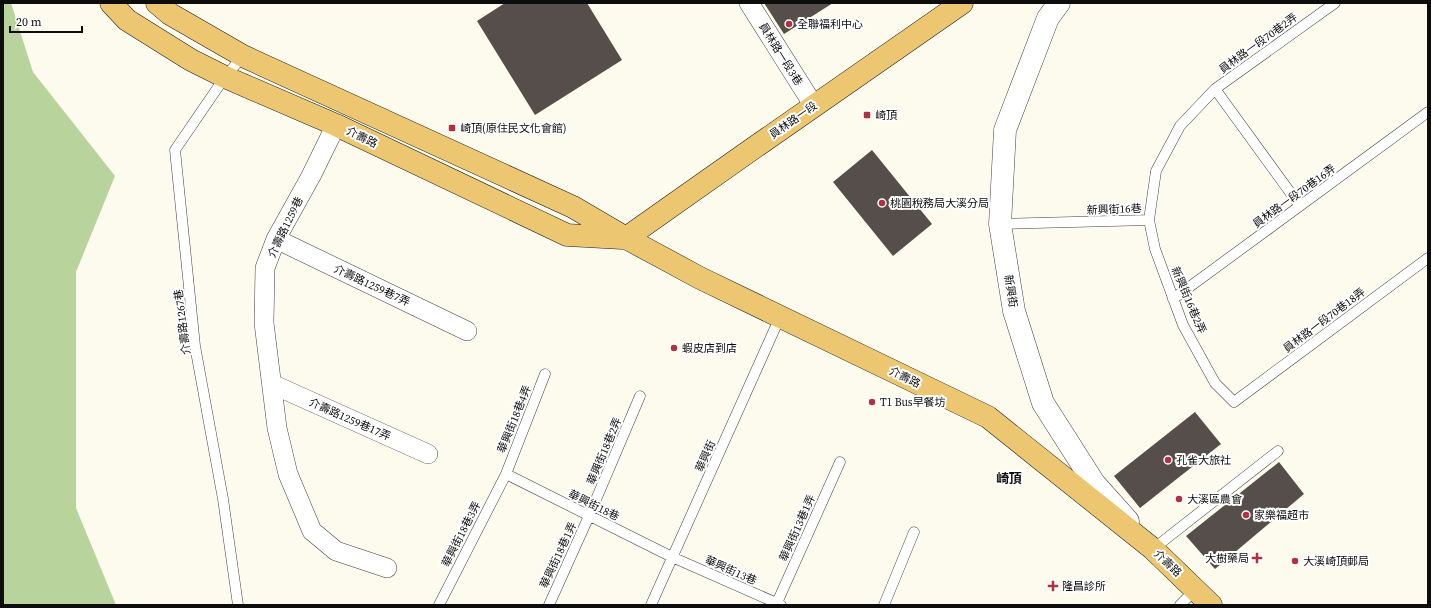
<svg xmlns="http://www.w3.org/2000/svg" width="1431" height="608" font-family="'Source Serif 4','Noto Sans TC',serif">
  <rect width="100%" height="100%" fill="#fdfaee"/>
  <path fill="#b8d49c" d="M3 3H11L33 72 115 176 76 272V508L116 605H3Z"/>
  <path fill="#554e4a" d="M505 3H587L622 60 535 115 477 21Z
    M764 3H833L784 34Z
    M872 150 932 224 893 256 833 182Z
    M1195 412 1221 444 1140 508 1114 476Z
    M1279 462 1304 494 1215 569 1186 536Z"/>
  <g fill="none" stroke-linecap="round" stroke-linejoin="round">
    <defs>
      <path id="service" d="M1335 3 1215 89 1180 126 1156 171 1149 220 1155 249 1183 325 1215 383 1234 402 1428 258
        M1215 89 1300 206
        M1000 224 1149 220
        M1173 299 1428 112
        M506 474 672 557 781 605
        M1153 549 1278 451
        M238 605 223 499 195 346 175 150 225 77 243 56
        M439 605 506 474 545 374
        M549 605 589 516 640 396
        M651 605 780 317
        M776 605 840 462
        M884 605 914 532
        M1180 605 1195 590"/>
      <path id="minor" d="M749 3 814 106
        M336 125 311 176 276 239 265 268 264 323 277 428 288 474 312 531 336 551 387 568
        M276 239 467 331
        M272 384 428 454"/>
      <path id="tertiary" d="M1059 3 1048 18 1005 130 1000 224 1014 311 1043 403 1094 483 1128 521"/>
      <path id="primary" d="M111 3 127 20 191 60 225 77 336 125 567 235 622 238
        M157 3 170 14 243 56 573 207 626 238 700 278 988 417 1153 549 1211 605
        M626 238 758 145 962 3"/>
    </defs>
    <use href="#service" stroke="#404040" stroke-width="11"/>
    <use href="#minor" stroke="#404040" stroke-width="20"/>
    <use href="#tertiary" stroke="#404040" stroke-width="23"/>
    <use href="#primary" stroke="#1e1e1e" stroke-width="23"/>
    <use href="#service" stroke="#fff" stroke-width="10"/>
    <use href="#minor" stroke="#fff" stroke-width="19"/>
    <use href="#tertiary" stroke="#fff" stroke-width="22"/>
    <use href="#primary" stroke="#ecc670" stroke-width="22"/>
  </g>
  <g fill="#b0313f" stroke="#fff" stroke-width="1.5">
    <circle cx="789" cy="24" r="4"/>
    <rect x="863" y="111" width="8" height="8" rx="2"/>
    <rect x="448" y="124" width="8" height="8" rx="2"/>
    <circle cx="882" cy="203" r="4"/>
    <circle cx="674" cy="348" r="4"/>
    <circle cx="872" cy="402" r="4"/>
    <circle cx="1168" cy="460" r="4"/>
    <circle cx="1179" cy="499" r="4"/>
    <circle cx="1246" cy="515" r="4"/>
    <path d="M1255 552h4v4h4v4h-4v4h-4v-4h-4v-4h4z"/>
    <circle cx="1295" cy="561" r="4"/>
    <path d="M1051 580h4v4h4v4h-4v4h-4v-4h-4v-4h4z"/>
  </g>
  <g text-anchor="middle" stroke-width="4" stroke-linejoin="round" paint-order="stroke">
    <g font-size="11" fill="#0d0d0d" stroke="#fff" text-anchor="start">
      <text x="797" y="28">全聯福利中心</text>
      <text x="875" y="119">崎頂</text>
      <text x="460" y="132">崎頂(原住民文化會館)</text>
      <text x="890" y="207">桃園稅務局大溪分局</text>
      <text x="682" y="352">蝦皮店到店</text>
      <text x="880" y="406">T1 Bus早餐坊</text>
      <text x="1176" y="464">孔雀大旅社</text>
      <text x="1187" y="503">大溪區農會</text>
      <text x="1254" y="519">家樂福超市</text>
      <text x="1249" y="562" text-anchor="end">大樹藥局</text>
      <text x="1303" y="565">大溪崎頂郵局</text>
      <text x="1062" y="590">隆昌診所</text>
    </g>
    <g font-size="11" fill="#0d0d0d" stroke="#fff">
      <text transform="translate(1258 43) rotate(-36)" y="4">員林路一段70巷2弄</text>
      <text transform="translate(781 54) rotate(58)" y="4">員林路一段3巷</text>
      <text transform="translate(793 120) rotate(-35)" y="4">員林路一段</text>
      <text transform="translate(362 137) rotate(26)" y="4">介壽路</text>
      <text transform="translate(1294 196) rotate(-36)" y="4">員林路一段70巷16弄</text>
      <text transform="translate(1114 209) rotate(-2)" y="4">新興街16巷</text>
      <text transform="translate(285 227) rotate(-64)" y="4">介壽路1259巷</text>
      <text transform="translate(372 285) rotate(25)" y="4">介壽路1259巷7弄</text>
      <text transform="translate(1011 291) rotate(81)" y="4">新興街</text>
      <text transform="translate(1189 300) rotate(67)" y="4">新興街16巷2弄</text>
      <text transform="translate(1324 320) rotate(-37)" y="4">員林路一段70巷18弄</text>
      <text transform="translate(182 322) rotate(-97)" y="4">介壽路1267巷</text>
      <text transform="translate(905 377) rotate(26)" y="4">介壽路</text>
      <text transform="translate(350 419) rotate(24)" y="4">介壽路1259巷17弄</text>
      <text transform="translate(514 419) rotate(-68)" y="4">華興街18巷4弄</text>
      <text transform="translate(604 451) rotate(-67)" y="4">華興街18巷2弄</text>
      <text transform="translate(705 456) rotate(-66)" y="4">華興街</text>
      <text transform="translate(594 505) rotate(26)" y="4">華興街18巷</text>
      <text transform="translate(797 528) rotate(-66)" y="4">華興街13巷1弄</text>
      <text transform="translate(461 534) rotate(-63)" y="4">華興街18巷3弄</text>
      <text transform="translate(558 555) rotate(-65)" y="4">華興街18巷1弄</text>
      <text transform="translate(1168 563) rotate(44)" y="4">介壽路</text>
      <text transform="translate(731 570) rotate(24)" y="4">華興街13巷</text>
    </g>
    <g font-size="13" font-weight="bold" fill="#0d0d0d" stroke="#fff">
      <text x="1009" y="483">崎頂</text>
    </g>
  </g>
  <rect width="1431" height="608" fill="none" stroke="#0d0d0d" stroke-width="8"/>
  <path d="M10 26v6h72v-6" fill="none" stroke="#0d0d0d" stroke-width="2"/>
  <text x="16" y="26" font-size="12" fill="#0d0d0d" stroke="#ffffff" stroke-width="3" paint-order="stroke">20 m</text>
</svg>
